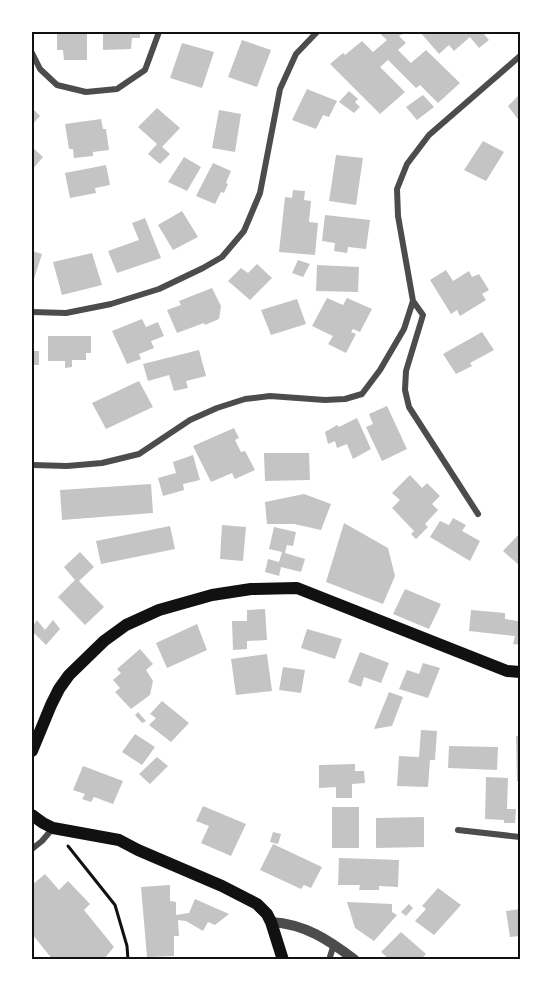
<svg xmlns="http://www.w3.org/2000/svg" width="552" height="991" font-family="Ubuntu,sans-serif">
  <rect width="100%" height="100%" fill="#fff"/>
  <path fill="#c4c4c4" d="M57 32H87V60H64L63 50H57Z
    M103 32H140V38H132L131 49 103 50Z
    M378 32H405L399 36 406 43 398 50 411 63 426 50 460 83 438 103 420 85 416 88 388 60 380 67 405 92 380 114 330 64 343 53 345 55 362 41 373 52 387 40Z
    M420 32H485L483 33 489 40 479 48 470 37 454 51 449 45 439 54Z
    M242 40 271 50 257 87 228 77Z
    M182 43 214 52 202 88 170 78Z
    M307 89 337 101 329 117 323 115 316 129 292 120Z
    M349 91 358 99 355 102 360 107 354 113 339 102Z
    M520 94V122L508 106Z
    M423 95 434 107 417 120 406 107Z
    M32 108 40 116 32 125Z
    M157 108 180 128 162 147 170 154 160 164 148 154 157 144 138 127Z
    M219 110 241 114 235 152 212 148Z
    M101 119 103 129H106L109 150 93 152V156L74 158 73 149H69L65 124Z
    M483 141 504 152 486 181 464 170Z
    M32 147 43 157 32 170Z
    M336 155 363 158 356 205 329 201Z
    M184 157 201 167 187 191 168 182Z
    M213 163 231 171 226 183 228 184 224 193 221 192 215 204 196 196Z
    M106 165 110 185 95 188 96 193 70 198 65 173Z
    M293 190 305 191 304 200 311 201 309 222 318 223 315 255 279 252 285 197 292 198Z
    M182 211 198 237 173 250 158 225Z
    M325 215 370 220 366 249 348 247 347 253 334 251 335 243 322 241Z
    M145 218 161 258 117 273 108 251 139 240 132 223Z
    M32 251 42 254 34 279H32Z
    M92 253 102 285 62 295 53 262Z
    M298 260 310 264 303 277 292 273Z
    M257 264 272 278 250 300 228 281 241 268 248 273Z
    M317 265 359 267 358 292 316 291Z
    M446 270 453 281 469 271 472 277 479 274 489 290 482 294 486 300 460 316 457 310 451 314 430 280Z
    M212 288 221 306 219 319 205 325 204 323 177 333 167 310 181 305 179 301Z
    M327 298 343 305 347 298 372 309 360 332 353 329 351 332 356 334 346 353 328 344 333 336 312 326Z
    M297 299 306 324 271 335 261 310Z
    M142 319 146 327 158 322 164 336 151 341 154 348 139 354 141 359 127 364 112 331Z
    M482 332 494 350 470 363 472 366 456 374 443 354Z
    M48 336H91V353H86V360H72V367L65 368V361H48Z
    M199 350 206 376 186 381 188 388 174 391 169 375 148 381 143 364Z
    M32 351H39V365H32Z
    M139 381 153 407 106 429 92 403Z
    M387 406 407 449 382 461 366 427 373 424 369 414Z
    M357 418 371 449 353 459 347 444 337 448 335 441 328 444 325 432 337 425 339 427Z
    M234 428 239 438 235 440 241 452 245 451 255 470 235 479 232 473 211 482 193 446Z
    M264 453H309L310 480 265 481Z
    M193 455 200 480 183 484 184 490 163 496 158 478 176 473 173 462Z
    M410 475 422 488 427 483 440 496 432 504 438 510 425 524 428 527 416 539 411 534 414 531 392 508 400 500 392 493Z
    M151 484 153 513 62 520 60 490Z
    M304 494 331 504 321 530 294 524H267L265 502Z
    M453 518 466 525 462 531 480 541 470 561 430 537 440 521 449 525Z
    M344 523 388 548 395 576 383 604 326 582Z
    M222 525 246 527 243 561 220 559Z
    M170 526 175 549 101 564 96 541Z
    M274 527 296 532 293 546 287 545 285 553 305 559 301 572 281 567 279 576 265 572 268 559 279 562 282 552 269 549Z
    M520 533V566L503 551Z
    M80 552 94 567 79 581 104 607 85 625 58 597 75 580 64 567Z
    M405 589 441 604 429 629 393 614Z
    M265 609 267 640 247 641V649L233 650 232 621H247V610Z
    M471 610 505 613V619L518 621 520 615V645L513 644 515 636 469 631Z
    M37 620 45 630 53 620 60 629 46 645 32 631V627Z
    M197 624 207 650 167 668 156 643Z
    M307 629 342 639 335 659 301 648Z
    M140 649 153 664 146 670 153 681 150 695 131 709 115 692 120 688 113 680 121 673 117 669Z
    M360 652 389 663 381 683 364 677 361 687 348 682Z
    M267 654 272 691 236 695 231 659Z
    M423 663 440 668 428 698 399 689 407 670 419 674Z
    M283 667 305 670 301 693 279 690Z
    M389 692 403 697 392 726 374 729Z
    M162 701 189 723 171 742 149 725 156 718 150 714Z
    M138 712 146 721 142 723 135 715Z
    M421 730 437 731 435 760H430L428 787 397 786 399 756 419 757Z
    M135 734 155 747 142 765 122 752Z
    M516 736H520V781H517Z
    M449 746 498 747 497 770 448 768Z
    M157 757 168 766 150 784 139 774Z
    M355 764V771H364L365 783 352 784V798H336V787L319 788V765Z
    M83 766 123 781 113 804 94 797 91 802 82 799 85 794 73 790Z
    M486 777 508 778 507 809H516L515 823H504V820L485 819Z
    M203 806 246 824 231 856 201 843 209 826 196 821Z
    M332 807H359V848H332Z
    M424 817V847L376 848V818Z
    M273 832 281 834 278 844 270 842Z
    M273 844 322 867 311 888 304 885 301 889 260 870Z
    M339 858 399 860 398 887 379 886V890H359L360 885H338Z
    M45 874 59 890 68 881 90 904 84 910 114 947 103 960H53L32 934V885Z
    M170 885V901L176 902V915L189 913 195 899 229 914 215 925 208 922 203 931 186 921 178 920 179 936H174V956L147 957 141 887Z
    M438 888 461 905 434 935 415 921 426 909 422 906Z
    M347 902 392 904V912L397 915 374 941 355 928Z
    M409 904 413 908 406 916 401 912Z
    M520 909V936L510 937 506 911Z
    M401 932 426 954 420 960H390L381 952Z"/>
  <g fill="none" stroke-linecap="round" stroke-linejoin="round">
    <path stroke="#111" stroke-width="3" d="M68 846 115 905 127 946 128 960"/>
    <path stroke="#4c4c4c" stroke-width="6" d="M32 53 40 69 57 85 86 92 117 89 145 70 159 32
      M413 301 423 315 406 371 405 390 409 407 478 514
      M32 312 66 313 111 304 159 289 203 268 222 257 244 231 260 193 280 89 296 54 317 32
      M32 465 67 466 102 463 139 454 190 420 217 408 245 399 270 396 325 400 345 399 362 394 380 370 404 329 413 301 398 216 397 189 407 164 429 135 520 56
      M458 830 520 837
      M32 849 42 841 53 828
      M329 960 334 944"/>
    <path stroke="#4c4c4c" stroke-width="10" d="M271 922C305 924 329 940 355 960"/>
    <path stroke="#111" stroke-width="12" d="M32 751 51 705 59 689 69 675 104 641 126 625 159 610 212 595 251 589 297 588 507 671 520 672
      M32 815 43 823 53 828 119 840 138 850 222 886 257 904 267 914 271 922 283 960"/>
  </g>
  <rect width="552" height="991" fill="none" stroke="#ffffff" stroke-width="66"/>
  <rect x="33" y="33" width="486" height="925" fill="none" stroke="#111" stroke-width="2"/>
</svg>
